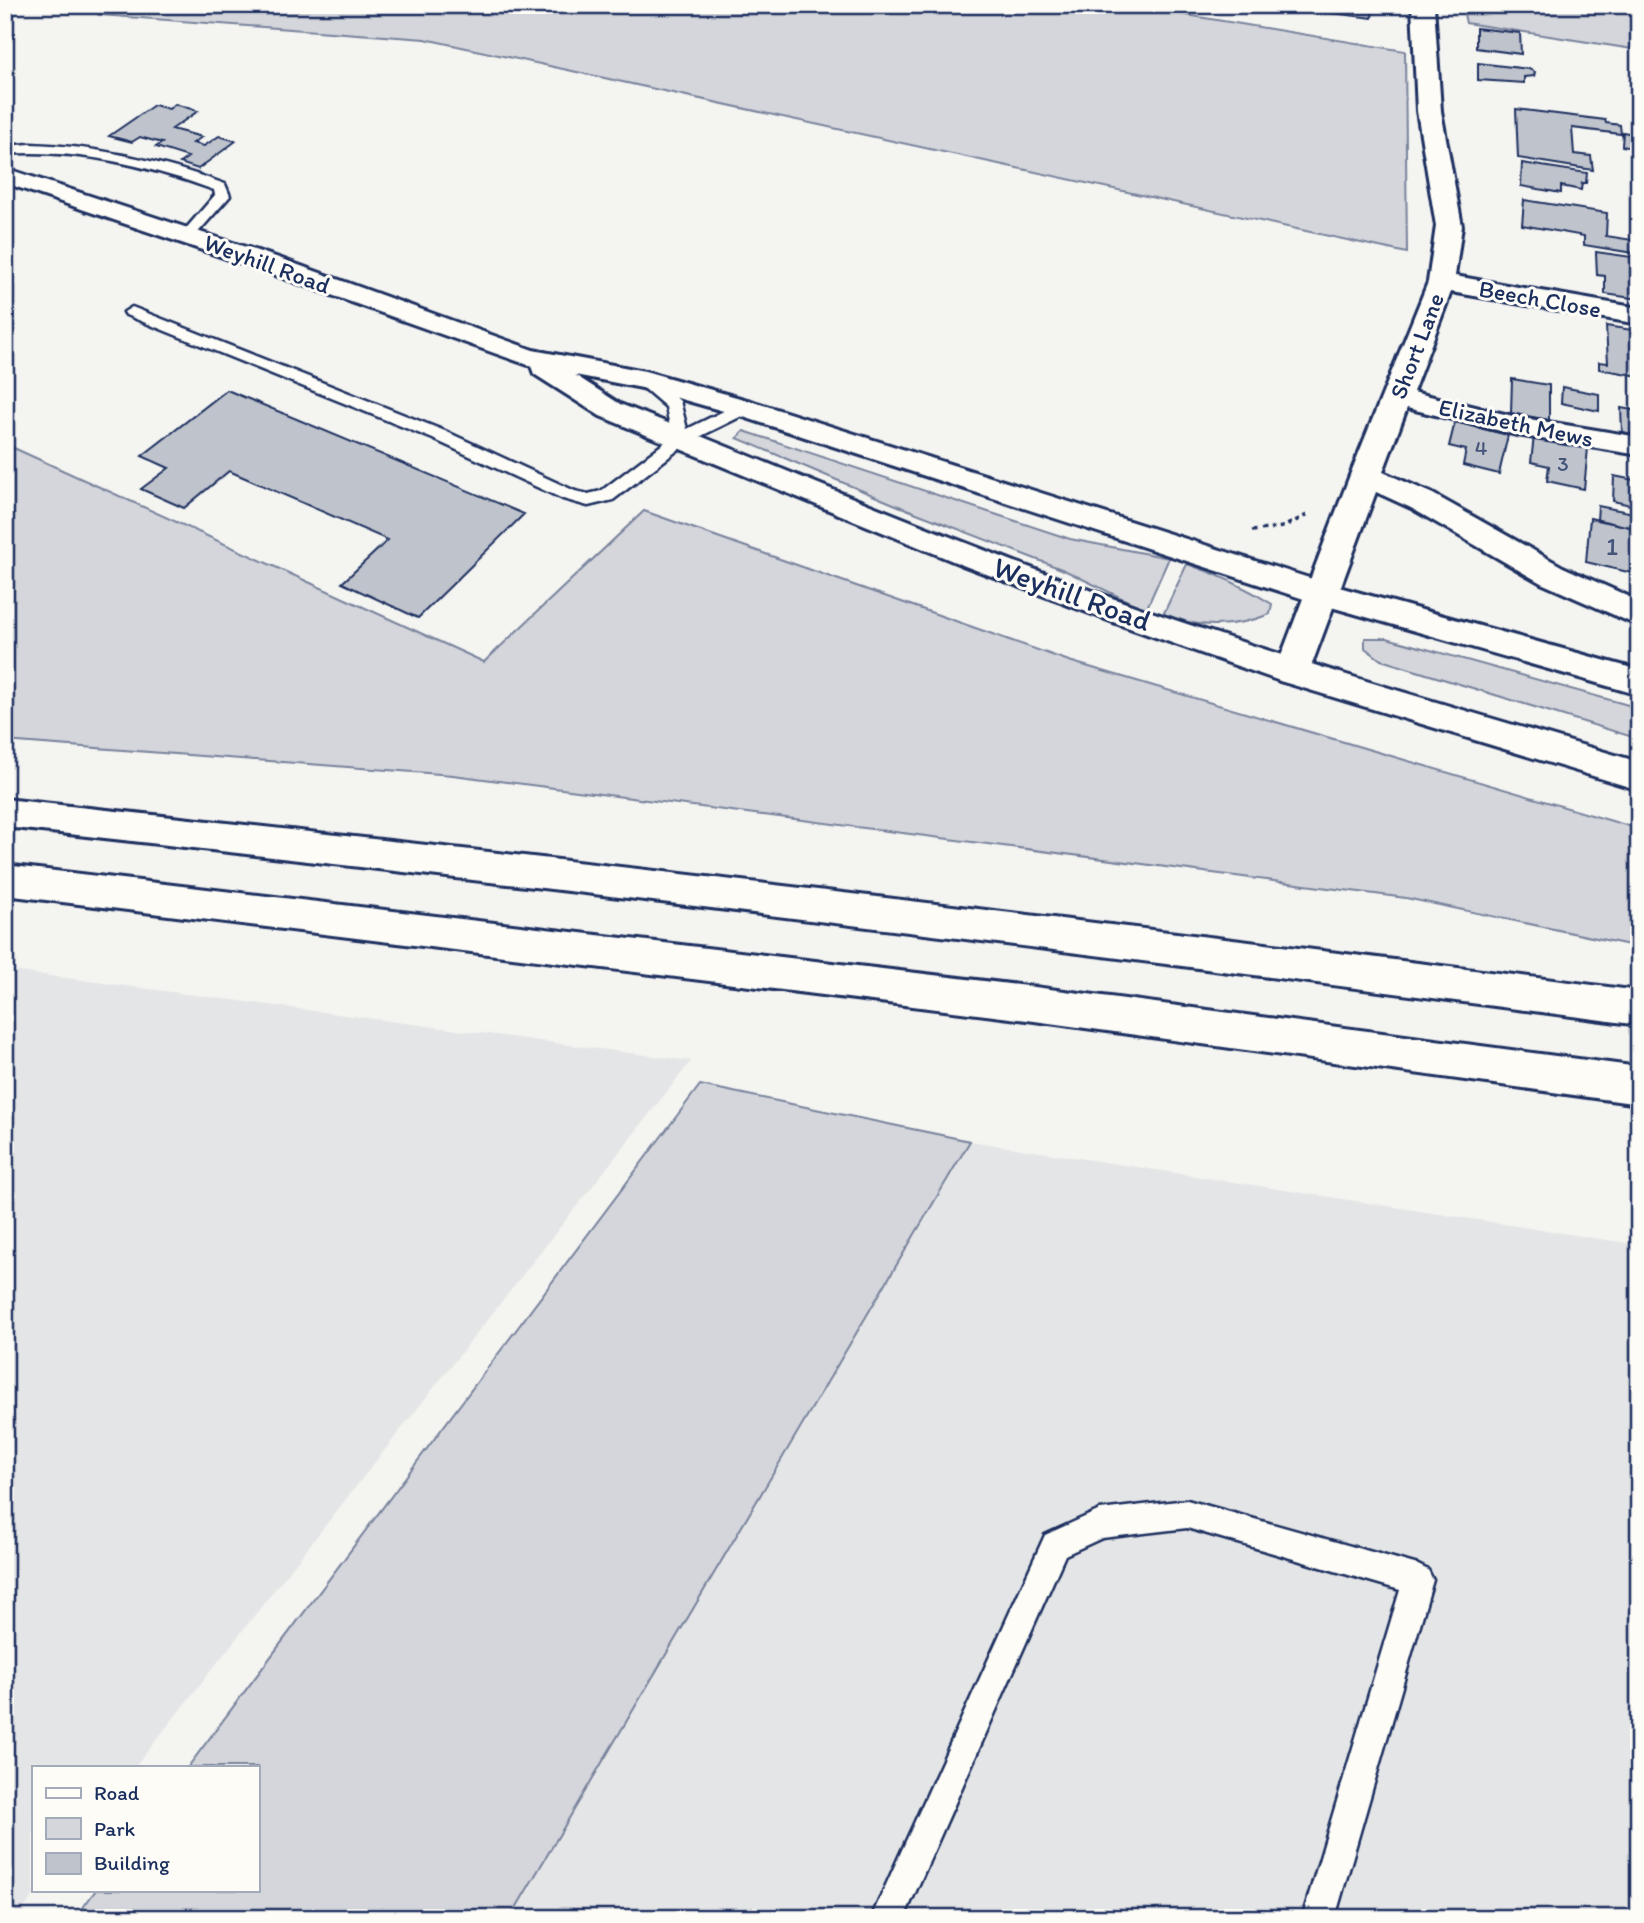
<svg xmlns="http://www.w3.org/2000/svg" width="1644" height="1923" font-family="Itim,sans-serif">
  <rect width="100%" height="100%" fill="#f4f4f1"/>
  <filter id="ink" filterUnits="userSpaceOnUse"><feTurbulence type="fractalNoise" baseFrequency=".0143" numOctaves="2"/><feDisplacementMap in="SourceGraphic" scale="14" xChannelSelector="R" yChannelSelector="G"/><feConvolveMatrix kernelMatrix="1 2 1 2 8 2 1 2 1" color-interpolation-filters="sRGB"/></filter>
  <g filter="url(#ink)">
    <path fill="#e4e5e6" d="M5 970 691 1061 135 1767H33V1890H38L16 1918H5Z
      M970 1141 1639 1245V1918H510Z"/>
    <path fill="#d4d6db" stroke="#78829c" stroke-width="2" d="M108 5H1126L1405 51 1407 253 425 39 99 15Z
      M1462 5H1639V50L1466 23Z
      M744 431 1070 539 1169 558 1146 610 1064 570 896 505 737 438Z
      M5 444 484 662 644 511 1069 661 1639 829V947L1406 898 453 775 5 741Z
      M1187 564C1218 574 1245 587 1272 604L1270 614C1235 628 1197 629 1163 615Z
      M1365 638H1387L1639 708V739L1381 660 1365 648Z
      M700 1085 970 1141 510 1918H75L96 1890H257V1767H188Z"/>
    <path fill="#bfc3cc" stroke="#1b2f5e" stroke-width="2" d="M1332 5H1374L1372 18 1331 13Z
      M1476 28 1520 33 1521 54 1476 48Z
      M1478 63 1529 69 1535 72 1534 76 1524 77V83L1478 80Z
      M175 104 198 111 172 129 202 137 193 143 204 146 219 136 236 141 198 169 180 163 188 157 156 147 162 143 140 137 132 142 109 136 154 105 169 109Z
      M1516 109 1605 120 1606 123 1620 125 1621 134 1572 128 1574 154 1591 156 1593 170 1518 158Z
      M1623 132 1639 135V149L1622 146Z
      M1522 163 1587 173 1586 183H1582L1581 190 1561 186V193L1521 186Z
      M1524 200 1607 213 1606 236 1639 241V254L1584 245V236L1522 225Z
      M1596 252 1639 258V299L1605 294V276L1597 275Z
      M1606 326 1639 331V376L1599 369V362L1608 363Z
      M1512 379 1549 385V420L1511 413Z
      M1562 387 1599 394V411L1561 403Z
      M227 390 524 514 418 618 342 583 388 540 229 471 184 508 141 489 169 468 142 456Z
      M1621 408 1639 411V435L1622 432Z
      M1455 422 1508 435 1499 474 1463 465 1466 450 1449 446Z
      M1534 436 1588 448 1584 489 1547 481 1549 466 1531 462Z
      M1614 476 1639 481V507L1613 501Z
      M1598 506 1639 514V529L1597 520Z
      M1590 518 1639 529 1636 574 1586 562Z"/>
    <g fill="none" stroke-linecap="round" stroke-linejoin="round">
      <defs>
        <path id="lane" d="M30 144C97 146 162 161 225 184L230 196 193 238H183L180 235 183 232 215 195 214 190C146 165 77 149 5 154V146Z
          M132 307 445 431 575 491 588 494 601 491 672 437 666 407 639 384 637 380 639 376H651L680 401 687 429 738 404H750L752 408 750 412 687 443 613 500 588 506 563 499 433 439 126 315 124 312Z
          M1187 1500 1418 1565 1428 1570 1433 1580 1335 1918H1302L1400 1590 1187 1528 1102 1538 1065 1555 904 1918H871L1045 1535 1100 1510Z"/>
        <path id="street" d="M1412 5H1434L1441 111 1462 226 1455 276 1639 308V324L1451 292 1413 392 1517 417 1639 437V455L1517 435 1407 408 1383 472 1433 494 1563 567 1639 601V626L1541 583 1411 508 1376 492 1309 672 1304 681 1292 684 1280 681 1275 672 1350 475 1428 282 1436 226 1417 111Z"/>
        <path id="primary" d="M5 168 279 258 533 350 645 371 754 402 1328 584 1639 670V695L1310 601 734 414 642 388 575 375 620 404C795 473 968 548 1146 610 1308 666 1474 713 1639 762V790L1280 681 1121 625 965 566 600 416 534 374 531 366 261 270 5 183Z"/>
        <path id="highway" d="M5 799C551 857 1095 921 1639 991V1025C1095 953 551 887 5 827Z
          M5 865 1027 986 1639 1067V1104L1027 1020 5 895Z"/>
      </defs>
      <use href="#lane" stroke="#1b2f5e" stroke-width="5"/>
      <use href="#street" stroke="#1b2f5e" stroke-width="6"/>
      <use href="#primary" stroke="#1b2f5e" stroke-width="6"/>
      <use href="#highway" stroke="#1b2f5e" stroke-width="6"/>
      <path stroke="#1b2f5e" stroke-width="3.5" stroke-dasharray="4.5 4.5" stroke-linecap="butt" d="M1252 531 1283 527 1307 515"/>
      <use href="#lane" fill="#fdfcf7" fill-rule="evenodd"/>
      <use href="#street" fill="#fdfcf7" fill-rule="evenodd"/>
      <use href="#primary" fill="#fdfcf7" fill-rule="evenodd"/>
      <use href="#highway" fill="#fdfcf7" fill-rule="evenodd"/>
    </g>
  </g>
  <g text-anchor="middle" stroke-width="6" stroke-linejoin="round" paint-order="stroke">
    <g font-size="21" fill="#44547a">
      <text x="1481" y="455">4</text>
      <text x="1563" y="471">3</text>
    </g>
    <g font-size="24" fill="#1b2f5e" stroke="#fdfcf7">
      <text transform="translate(267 264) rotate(20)" y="8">Weyhill Road</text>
      <text transform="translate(1540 299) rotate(10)" y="8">Beech Close</text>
      <text transform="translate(1417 346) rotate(-69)" y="8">Short Lane</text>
      <text transform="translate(1516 423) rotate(12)" y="8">Elizabeth Mews</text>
    </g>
    <g font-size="26" fill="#44547a">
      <text x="1612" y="555">1</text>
    </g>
    <g font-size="30" fill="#1b2f5e" stroke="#fdfcf7">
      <text transform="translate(1072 594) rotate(20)" y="10">Weyhill Road</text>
    </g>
  </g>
  <rect width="1644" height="1923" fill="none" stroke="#fdfcf7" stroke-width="28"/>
  <rect x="14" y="14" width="1616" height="1895" fill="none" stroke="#1b2f5e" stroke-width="2.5" filter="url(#ink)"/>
  <rect x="32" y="1766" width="228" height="126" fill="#fdfcf7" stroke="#a3aaba" stroke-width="2"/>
  <rect x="46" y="1788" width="35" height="10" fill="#fdfcf7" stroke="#a3aaba" stroke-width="2"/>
  <text x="94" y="1800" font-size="21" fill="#1b2f5e">Road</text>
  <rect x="46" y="1818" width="35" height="21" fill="#d4d6db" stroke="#a3aaba" stroke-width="2"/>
  <text x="94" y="1836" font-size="21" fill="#1b2f5e">Park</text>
  <rect x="46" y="1853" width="35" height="21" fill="#bfc3cc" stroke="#a3aaba" stroke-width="2"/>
  <text x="94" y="1870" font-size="21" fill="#1b2f5e">Building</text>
</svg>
